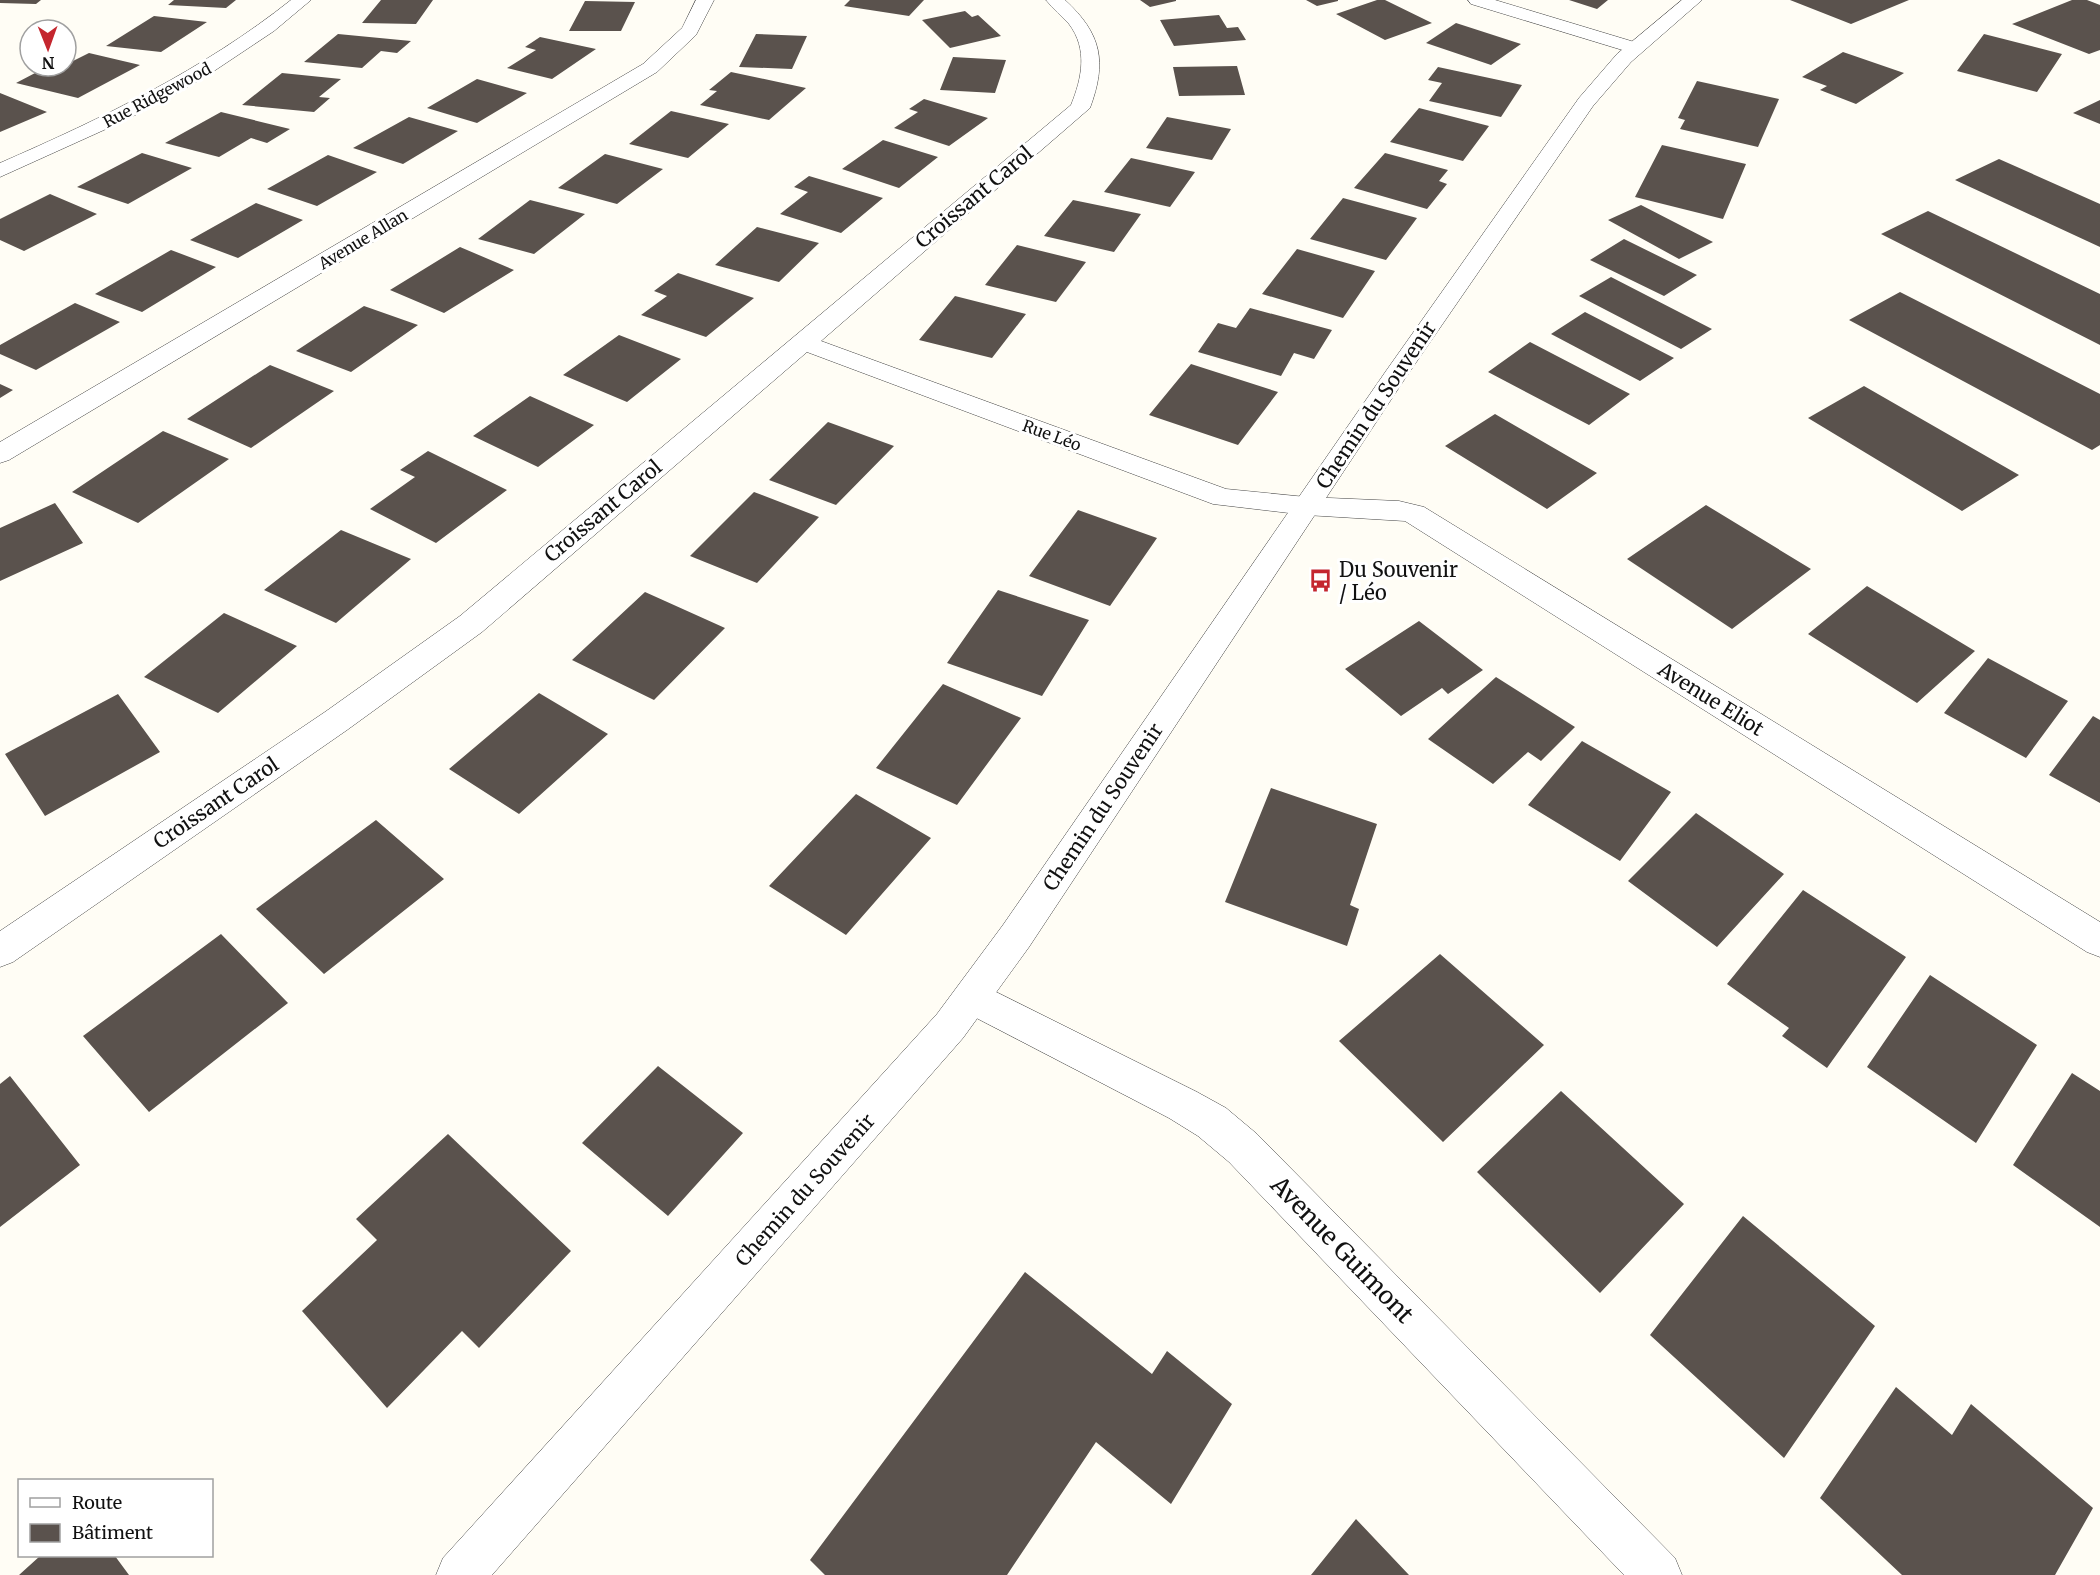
<svg xmlns="http://www.w3.org/2000/svg" width="2100" height="1575" font-family="Merriweather,serif">
  <rect width="100%" height="100%" fill="#fffdf5"/>
  <path fill="#5a524d" d="M0 0H41L36 4 0 3Z
    M174 0H236L226 8 168 5Z
    M381 0H433L416 24 362 23Z
    M850 0H924L909 16 844 6Z
    M1140 0H1176V1L1150 7Z
    M1306 0H1338V1L1317 6Z
    M1377 0H1385L1432 23 1385 40 1336 14Z
    M1569 0H1608L1597 9Z
    M1790 0H1909L1851 24Z
    M2072 0H2087L2100 5V50L2089 54 2012 24Z
    M585 1 635 2 621 31H569Z
    M965 11 972 17 978 15 1001 36 950 48 922 20Z
    M1219 15 1227 28 1238 27 1246 40 1174 46 1160 20Z
    M154 16 207 22 161 52 106 46Z
    M1456 23 1521 44 1491 65 1426 43Z
    M338 34 411 41 397 53 381 51 362 68 304 62Z
    M756 34 807 36 792 69 739 67Z
    M1984 34 2062 54 2037 92 1957 71Z
    M540 37 596 49 552 79 507 68 536 50 525 47Z
    M1843 52 1904 73 1856 104 1820 90 1827 86 1802 77Z
    M89 53 140 65 78 98 16 83 37 72 47 74Z
    M953 57 1006 60 995 93 940 90Z
    M1237 66 1245 95 1179 96 1173 67Z
    M1438 67 1522 85 1501 117 1429 101 1442 83 1428 80Z
    M731 72 806 88 769 120 700 105 717 91 709 90Z
    M282 73 341 79 319 97 330 98 314 112 242 105Z
    M477 79 527 93 477 123 427 108Z
    M1697 81 1779 99 1758 147 1680 129 1685 120 1678 118Z
    M0 93 47 112 0 132Z
    M924 99 988 118 949 146 894 128 918 112 909 109Z
    M2100 100V124L2073 113Z
    M1419 108 1489 126 1463 161 1390 142Z
    M671 111 729 124 688 158 629 144Z
    M221 112 290 129 267 143 251 138 219 157 165 143Z
    M409 117 458 131 403 164 353 148Z
    M1167 117 1231 129 1212 160 1146 148Z
    M883 140 938 157 899 188 842 169Z
    M1662 145 1746 164 1723 219 1635 197Z
    M142 153 192 168 128 204 77 187Z
    M1385 153 1448 170 1439 181 1447 184 1427 209 1354 188Z
    M605 154 663 169 617 204 558 188Z
    M328 155 377 172 317 206 267 189Z
    M1131 158 1195 172 1170 207 1104 192Z
    M1999 159 2100 204V247L1955 180Z
    M809 176 883 198 841 233 780 214 808 192 794 187Z
    M50 194 97 214 24 251 0 240V219Z
    M1343 198 1417 218 1386 260 1310 239Z
    M530 200 585 214 534 254 478 239Z
    M1073 200 1141 214 1114 252 1044 236Z
    M256 203 303 220 238 258 190 240Z
    M1641 205 1713 242 1679 259 1608 220Z
    M1928 211 2100 294V345L1881 234Z
    M757 227 819 243 779 282 715 265Z
    M1624 239 1697 275 1664 296 1590 260Z
    M1017 245 1086 262 1056 302 985 285Z
    M460 247 514 270 444 313 390 290Z
    M1297 249 1375 271 1343 318 1262 294Z
    M171 250 216 267 142 312 95 294Z
    M678 273 754 298 706 337 641 315 667 296 654 291Z
    M1611 277 1712 329 1681 349 1579 296Z
    M1900 292 2100 394V445L2092 450 1849 320Z
    M955 296 1026 314 992 358 919 340Z
    M75 303 120 322 36 370 0 354V345Z
    M364 306 418 325 351 372 296 351Z
    M1250 308 1332 330 1314 359 1294 353 1281 376 1198 352 1218 323 1236 328Z
    M1585 312 1674 358 1640 381 1551 334Z
    M619 335 681 359 627 402 563 375Z
    M1530 342 1630 394 1589 425 1488 372Z
    M1191 364 1278 392 1238 445 1149 415Z
    M270 365 334 391 251 448 187 419Z
    M0 384 13 390 0 398Z
    M1864 386 2019 475 1962 511 1808 418Z
    M530 396 594 425 538 467 473 436Z
    M1495 414 1597 473 1547 509 1445 446Z
    M828 422 894 446 836 505 769 480Z
    M163 431 229 459 138 523 72 492Z
    M428 451 507 490 436 543 370 509 415 477 400 470Z
    M754 492 819 517 757 583 690 556Z
    M55 503 83 543 0 581V528Z
    M1706 505 1811 569 1732 629 1627 559Z
    M1078 510 1157 538 1110 606 1029 576Z
    M341 530 411 559 336 623 264 590Z
    M1867 586 1975 651 1917 703 1808 634Z
    M998 590 1089 620 1042 696 947 663Z
    M645 592 725 628 654 700 572 660Z
    M224 613 297 646 218 713 144 677Z
    M1419 621 1483 670 1448 694 1442 688 1401 716 1345 669Z
    M1988 658 2068 701 2026 758 1944 713Z
    M1496 677 1575 727 1541 761 1528 752 1493 784 1428 739Z
    M943 684 1021 718 957 805 876 768Z
    M539 693 608 734 519 814 449 769Z
    M118 694 160 752 45 816 5 754Z
    M2093 716 2100 720V803L2049 775Z
    M1582 741 1671 792 1620 861 1528 805Z
    M1271 788 1377 824 1350 905 1359 909 1347 946 1225 902Z
    M856 794 931 838 846 935 769 886Z
    M1696 813 1784 874 1717 947 1628 881Z
    M376 820 444 879 324 974 256 909Z
    M1803 890 1906 957 1827 1068 1782 1036 1789 1028 1727 984Z
    M221 934 288 1003 149 1112 83 1036Z
    M1440 954 1544 1045 1443 1142 1339 1041Z
    M1930 975 2037 1045 1976 1143 1867 1067Z
    M658 1066 743 1133 668 1216 582 1143Z
    M2072 1073 2100 1091V1227L2013 1165Z
    M10 1076 80 1165 0 1227V1084Z
    M1561 1091 1684 1204 1600 1293 1477 1172Z
    M448 1134 571 1251 479 1348 462 1331 387 1408 302 1311 377 1240 356 1219Z
    M1743 1216 1875 1326 1784 1458 1650 1335Z
    M1025 1272 1152 1374 1167 1351 1232 1404 1171 1504 1096 1442 1007 1575H825L810 1560Z
    M1896 1387 1952 1435 1971 1404 2093 1508 2055 1575H1902L1820 1498Z
    M1356 1519 1409 1575H1311Z
    M40 1556H115L129 1575H19Z"/>
  <g fill="none" stroke-linecap="round" stroke-linejoin="round">
    <defs>
      <path id="minor" d="M291 0H311L274 31 202 79 126 120 0 177V163C103 118 203 70 291 0Z
        M696 0H714L696 35 657 72 9 460 0 463V442L643 64 682 28Z
        M1046 0H1065C1102 34 1107 62 1090 108L821 341 1226 489 1306 497 1399 501 1424 507 2100 922V957L2087 952 1405 521 1306 515 1213 504 807 352 482 632 347 730 13 962 0 967V931L325 712 460 616 1071 105C1082 78 1088 49 1069 24 1062 16 1053 9 1046 0Z
        M1468 0H1495L1641 44 1644 48 1641 52H1629L1471 4Z
        M972 980 1197 1092 1226 1108 1257 1134 1675 1558 1682 1575H1624L1229 1162 1198 1136 1169 1118 959 1009 953 997 959 985Z"/>
      <path id="tertiary" d="M1682 0H1702L1631 62 1593 106 1406 377 1029 947 963 1038 492 1575H436L443 1558 937 1014 1003 925 1386 371 1579 98 1617 54Z"/>
    </defs>
    <use href="#minor" stroke="#444" stroke-width="1"/>
    <use href="#tertiary" stroke="#444" stroke-width="1"/>
    <use href="#minor" fill="#fff" fill-rule="evenodd"/>
    <use href="#tertiary" fill="#fff" fill-rule="evenodd"/>
  </g>
  <defs>
    <symbol id="bus-bare" viewBox="-9 -9 18 18"><path d="M-5-6H5V4H4V6H2V4H-2V6H-4V4H-5ZM-3.5-4V0h7V-4ZM-3.5 1.2v1.5H-2V1.2ZM2 1.2v1.5H3.5V1.2Z" fill="#c4262e" stroke="#fff" stroke-width="2.5" paint-order="stroke"/></symbol>
  </defs>
  <g fill-rule="evenodd">
    <use href="#bus-bare" x="1304" y="564" width="33" height="33"/>
  </g>
  <g text-anchor="middle" stroke-width="6" stroke-linejoin="round" paint-order="stroke">
    <g font-size="16" fill="#111" stroke="#fff">
      <text transform="translate(157 95) rotate(-28)" y="6">Rue Ridgewood</text>
      <text transform="translate(363 239) rotate(-31)" y="6">Avenue Allan</text>
      <text transform="translate(1052 435) rotate(20)" y="6">Rue Léo</text>
    </g>
    <g font-size="20" fill="#111" stroke="#fff">
      <text transform="translate(974 197) rotate(-40)" y="7">Croissant Carol</text>
      <text transform="translate(1376 405) rotate(-56)" y="7">Chemin du Souvenir</text>
      <text transform="translate(603 511) rotate(-40)" y="7">Croissant Carol</text>
      <text transform="translate(1711 699) rotate(32)" y="7">Avenue Eliot</text>
      <text transform="translate(216 803) rotate(-34)" y="7">Croissant Carol</text>
      <text transform="translate(1103 807) rotate(-56)" y="7">Chemin du Souvenir</text>
      <text transform="translate(805 1190) rotate(-48)" y="7">Chemin du Souvenir</text>
    </g>
    <g font-size="20" fill="#111" stroke="#fff" text-anchor="start">
      <text x="1339" y="577">Du Souvenir<tspan x="1339" dy="23">/ Léo</tspan></text>
    </g>
    <g font-size="24" fill="#111" stroke="#fff">
      <text transform="translate(1342 1250) rotate(46)" y="8">Avenue Guimont</text>
    </g>
  </g>
  <rect x="18" y="1479" width="195" height="78" fill="#ffffff" stroke="#a0a0a0" stroke-width="1.5"/>
  <rect x="30" y="1498" width="30" height="9" fill="#ffffff" stroke="#a0a0a0" stroke-width="1.5"/>
  <text x="72" y="1509" font-size="18" fill="#111111">Route</text>
  <rect x="30" y="1524" width="30" height="18" fill="#5a524d" stroke="#a0a0a0" stroke-width="1.5"/>
  <text x="72" y="1539" font-size="18" fill="#111111">Bâtiment</text>
  <g transform="translate(48 48) rotate(179)"><circle r="28" fill="#ffffff" stroke="#a0a0a0" stroke-width="1.5"/>
  <path d="M0-4.5L10 22L0 15L-10 22Z" fill="#c4262e"/>
  <text y="-9" font-size="16" font-weight="bold" text-anchor="middle" fill="#111111">N</text>
  </g>
</svg>
